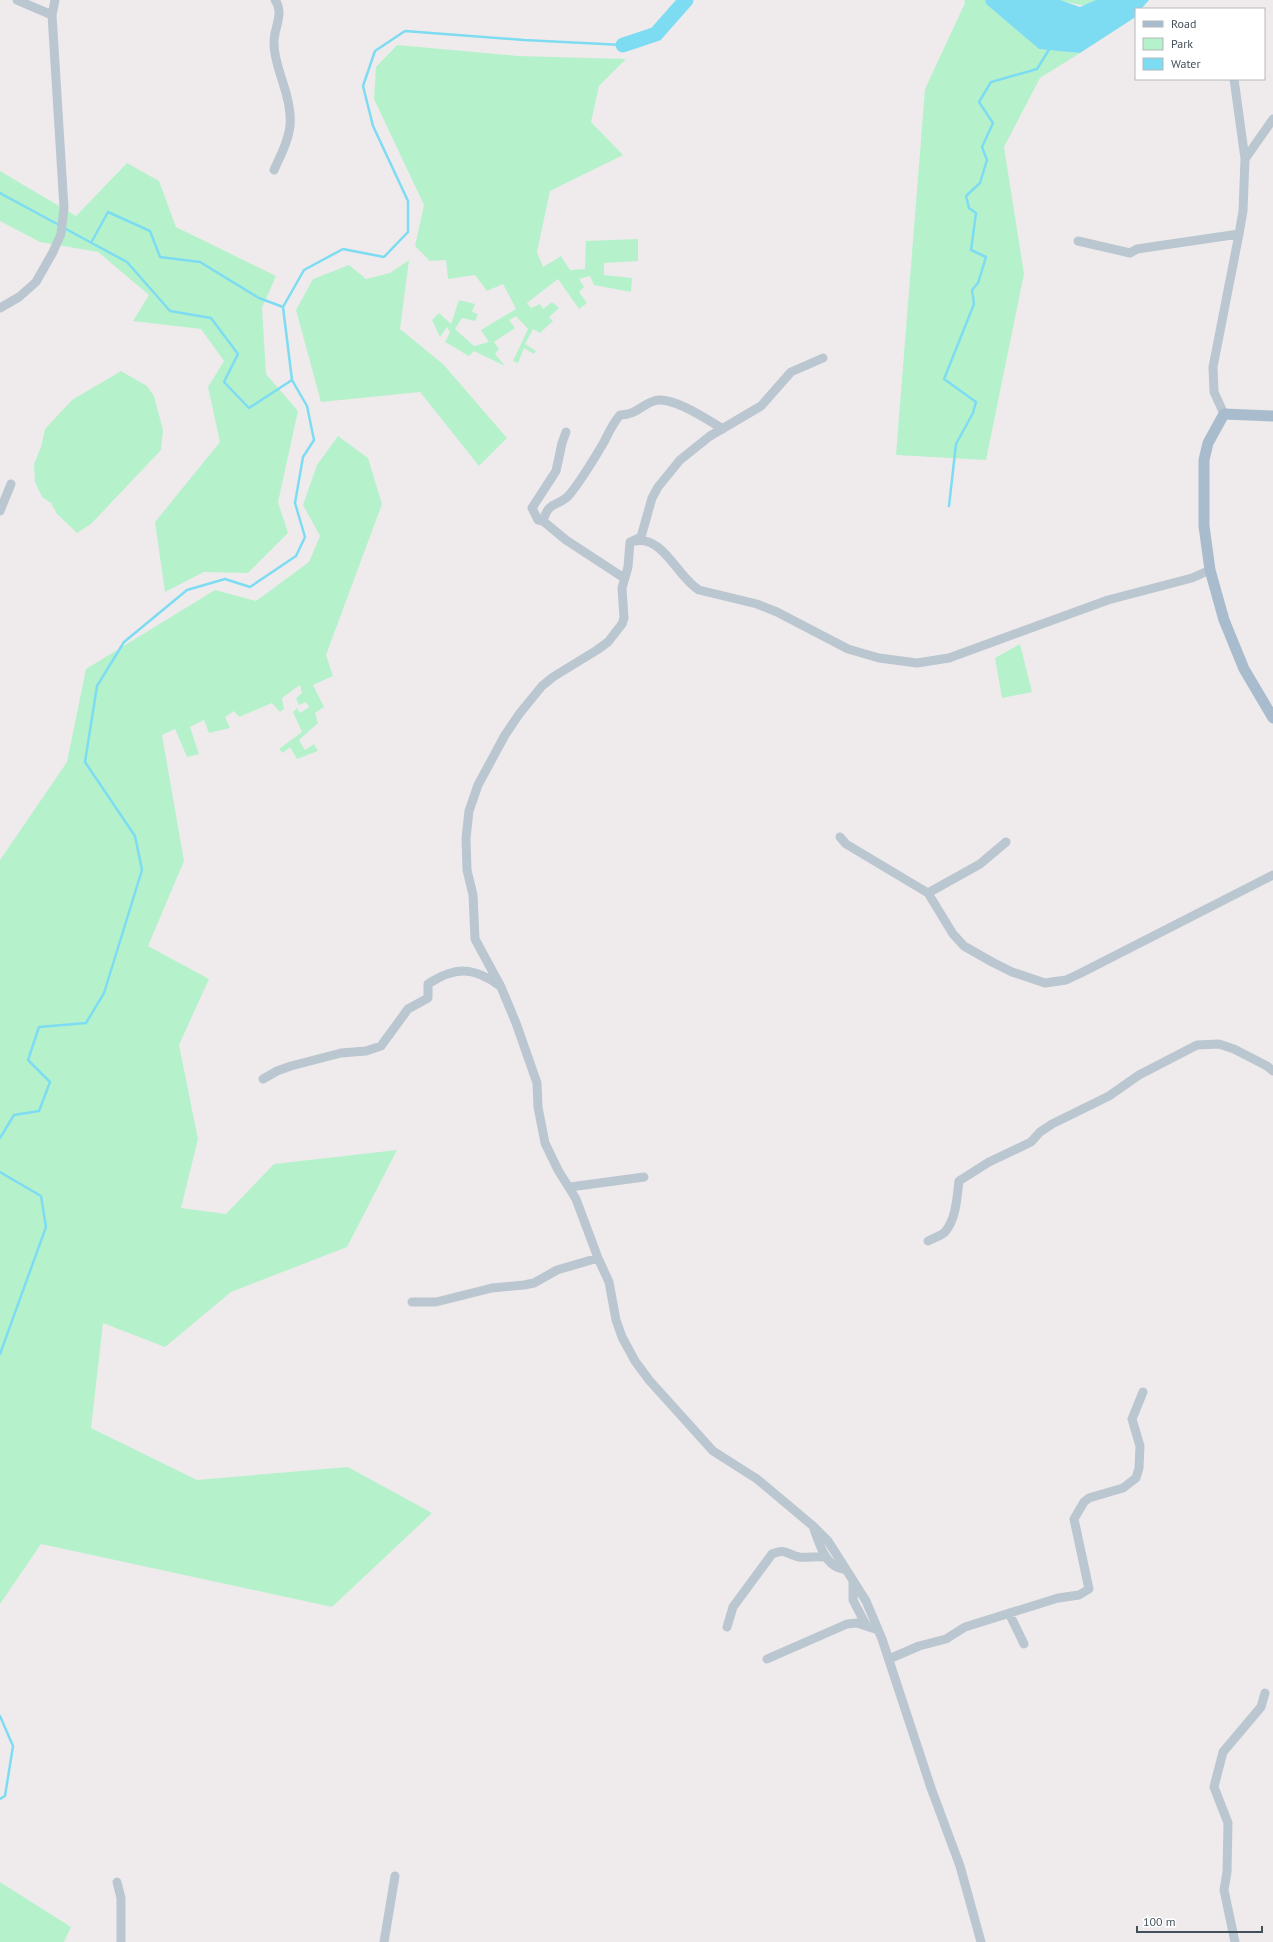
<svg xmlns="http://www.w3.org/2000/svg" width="1273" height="1942" font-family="'PT Sans',sans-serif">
  <rect width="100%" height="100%" fill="#efebec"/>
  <path fill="#b5f2cc" d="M964 0H985L986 4 1039 49 1080 53 1040 78 1004 147 1024 274 986 460 896 455 925 89 965 3Z
    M1055 0H1097L1087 6Z
    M397 45 518 56 626 59 599 86 591 122 623 155 550 191 537 252 543 267 561 256 570 270 585 269 586 241 638 239V261L604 263V275L632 278 631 292 594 285 590 276 579 279 584 287 579 292 587 303 579 309 558 279 527 303 531 308 540 304 543 309 552 302 559 308 549 317 553 321 540 333 533 329 525 344 536 351 534 354 524 348 518 363 513 361 528 329 516 316 509 320 515 328 494 342 499 349 495 354 505 366 474 351 469 356 445 342 450 332 447 327 440 337 432 320 439 313 451 324 459 300 475 304 472 312 478 314 475 321 462 318 455 329 474 346 489 342 481 330 516 309 503 284 487 291 475 275 448 279 446 260 430 261 415 246 424 205 374 99 376 67Z
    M127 163 159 181 176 227 276 276 262 308 266 374 298 411 278 502 288 533 248 573 204 572 165 592 155 522 220 442 208 387 224 361 201 329 133 321 149 295 98 252 40 242 0 221V171L76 216Z
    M409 260 400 329 443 364 507 438 479 466 420 392 321 402 296 310 313 279 349 265 366 279 390 273Z
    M121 371 147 386 154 396 163 430 161 450 91 524 77 533 57 514 51 503 42 497 35 482 34 464 41 447 45 429 72 400Z
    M338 436 368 458 382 504 326 655 333 676 313 685 324 707 315 713 318 723 299 740 305 750 314 744 318 751 297 759 290 747 283 753 279 749 302 732 293 712 297 708 300 713 309 707 306 702 299 705 296 698 302 693 300 685 282 698 284 709 280 712 272 703 239 717 234 711 225 717 230 728 209 733 204 720 190 727 199 754 187 757 175 729 162 735 184 861 148 946 209 979 179 1045 198 1139 181 1208 226 1214 274 1164 397 1150 347 1247 231 1292 165 1347 103 1323 91 1428 197 1480 348 1467 432 1513 332 1607 41 1544 0 1604V860L67 762 86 669 215 590 256 601 309 562 320 536 303 505 317 465Z
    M1020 644 1032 692 1002 698 995 658Z
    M0 1882 71 1927 64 1942H0Z"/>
  <path fill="#7edcf2" d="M985 0H1060L1080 7 1096 0H1149L1141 9H1136V16L1134 18 1080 53 1048 50 1039 49 986 4Z"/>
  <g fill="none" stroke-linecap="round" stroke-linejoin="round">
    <path stroke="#7edcf2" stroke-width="2.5" d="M0 193 59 225
      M64 228 127 262 170 311 211 318 238 354 224 382 249 408 292 380
      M91 243 108 212 150 231 160 257 200 262 259 298 283 307
      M949 506 956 444 973 413 976 402 944 379 974 304 972 290 978 283 986 257 971 250 976 213 969 208 966 196 980 183 987 160 982 147 993 123 979 102 991 82 1037 69 1050 48
      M0 1138 14 1115 39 1111 50 1082 28 1060 39 1027 86 1023 104 993 142 870 135 836 85 762 97 686 124 642 187 590 225 579 250 587 296 556 305 537 295 503 303 457 314 440 307 406 292 380 283 307 304 270 343 249 384 257 408 232V201L373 126 363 86 375 51 405 31 524 40 623 45
      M0 1172 41 1196 46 1227 0 1354
      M0 1716 13 1746 5 1796 0 1799"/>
    <path stroke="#7edcf2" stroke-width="15" d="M623 45 656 34 686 0"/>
    <path stroke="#bbc7d0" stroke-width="9" d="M17 0 52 15
      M1234 79 1245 159
      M274 170C291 134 296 122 283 83 279 70 274 57 274 44 273 29 285 14 275 0
      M1078 241 1130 253 1137 249 1239 234
      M0 308 19 297 36 282 53 252 61 234 64 208 52 15 55 0
      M823 358 791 372 761 406 710 436 680 460 658 487 652 498 641 537 630 542 628 567 622 588 624 618 622 624 608 642 597 650 553 677 542 686 520 713 505 735 478 785 469 811 466 838 467 870 473 895 475 939 501 987 516 1023 537 1083 538 1107 545 1143 558 1170 576 1199 598 1258 609 1282 616 1320 622 1337 635 1361 649 1380 713 1451 757 1479 813 1526 828 1541 866 1601 882 1639 931 1788 960 1866 981 1942
      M1224 414 1214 392 1213 367 1239 234 1243 211 1245 159 1273 119
      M566 432 562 443 556 471 532 508 538 520 543 521C549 499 560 507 570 494 583 478 594 459 604 442 609 432 613 423 620 415 639 414 640 405 654 401 671 395 708 420 723 429
      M0 511 11 484
      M543 521 566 540 624 578
      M635 541C663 535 678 578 699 590L757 604 777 612 848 649 879 658 917 663 949 658 1108 600 1192 578 1210 570
      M840 837 846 844 928 893 953 934 964 946 992 962 1012 972 1045 983 1066 980 1081 973 1273 875
      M928 893 980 864 1006 842
      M263 1079 277 1071 291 1066 341 1053 366 1051 381 1046 408 1009 428 998V984C456 966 474 967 500 986
      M570 1187 644 1177
      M928 1241C933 1238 941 1236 945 1232 956 1219 957 1198 959 1181L989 1162 1031 1142 1040 1132 1052 1124 1109 1096 1139 1075 1197 1045 1219 1044 1234 1049 1267 1066 1273 1071
      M412 1302H436L492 1288 524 1285 534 1283 557 1270 598 1258
      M814 1529C820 1545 826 1569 846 1569
      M853 1581V1600L866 1625
      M1009 1613 1024 1644
      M727 1627 733 1607 772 1554C786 1548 786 1554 799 1557 807 1558 816 1556 824 1557
      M767 1659 847 1624 857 1623 878 1630
      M889 1659 919 1646 946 1639 965 1627 1058 1598 1079 1595 1089 1589 1074 1519 1084 1502 1089 1498 1123 1488 1136 1478 1139 1468 1140 1446 1132 1419 1143 1392
      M117 1882 121 1898V1942
      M384 1942 395 1876
      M1235 1942 1224 1890 1227 1872 1228 1823 1214 1787 1223 1752 1261 1707 1265 1693"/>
    <path stroke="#a9bcce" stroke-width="11" d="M1273 416 1224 414 1208 443 1204 460V526L1210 570 1224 620 1244 669 1273 718"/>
  </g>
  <rect x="1135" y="8" width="130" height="72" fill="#ffffff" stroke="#b4b9bd"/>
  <rect x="1143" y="21" width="20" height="6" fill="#a9bcce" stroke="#b4b9bd"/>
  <text x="1171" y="28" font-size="12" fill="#43505b">Road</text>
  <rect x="1143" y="38" width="20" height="12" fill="#b5f2cc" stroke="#b4b9bd"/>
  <text x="1171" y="48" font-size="12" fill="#43505b">Park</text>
  <rect x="1143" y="58" width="20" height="12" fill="#7edcf2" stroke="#b4b9bd"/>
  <text x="1171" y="68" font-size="12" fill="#43505b">Water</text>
  <path d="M1137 1926v6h125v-6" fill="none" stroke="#43505b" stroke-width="2"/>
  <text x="1143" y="1926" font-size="12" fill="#43505b" stroke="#ffffff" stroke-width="3" paint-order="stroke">100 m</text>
</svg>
